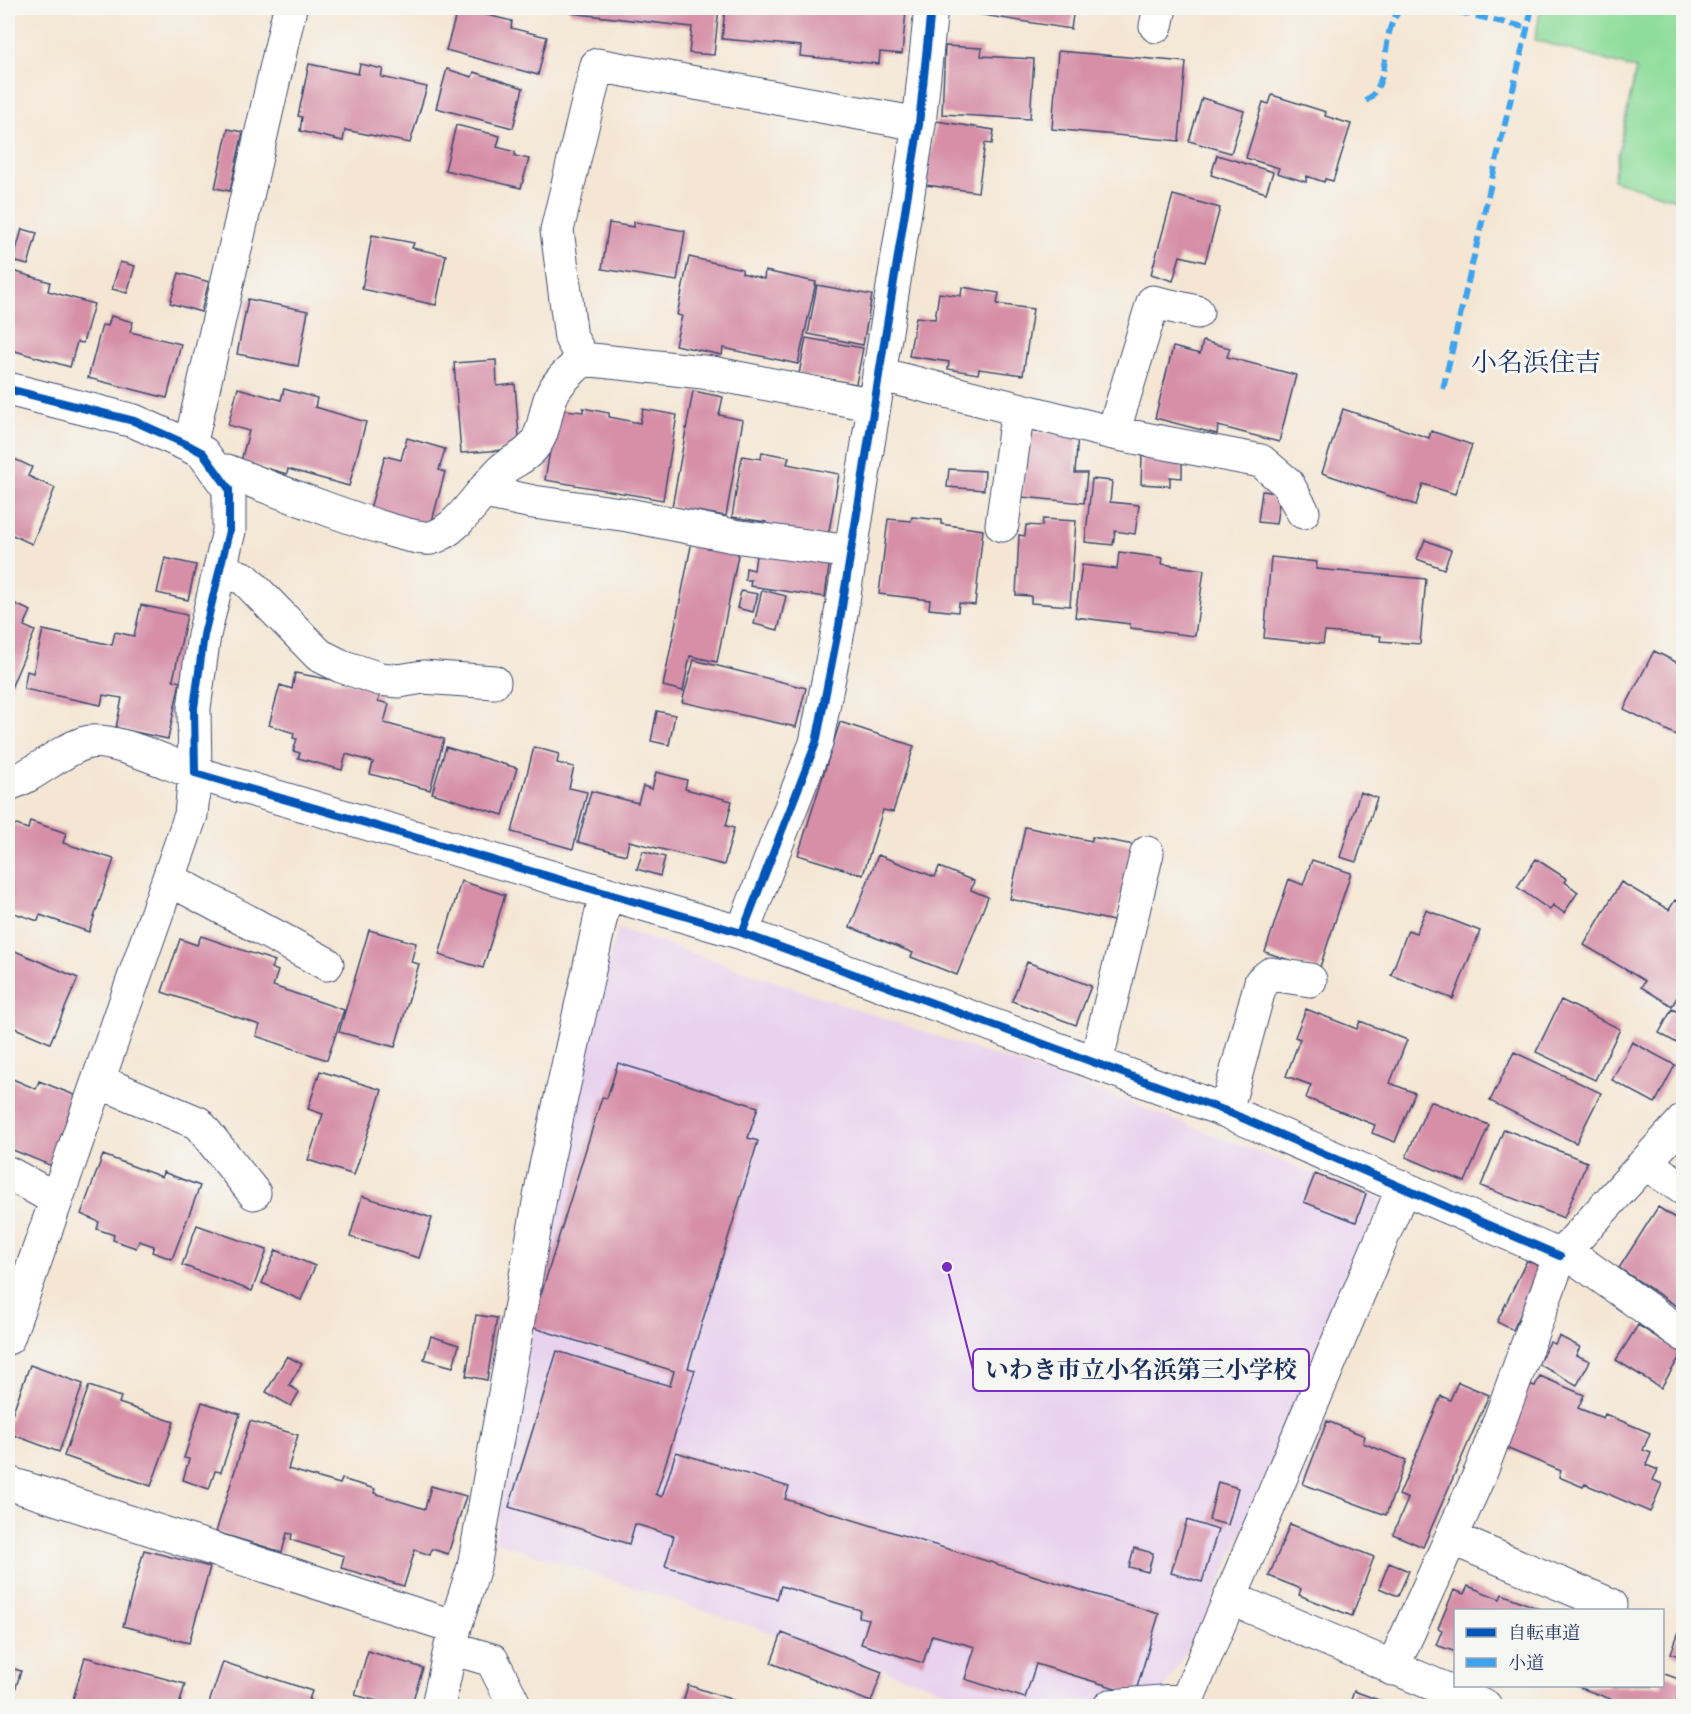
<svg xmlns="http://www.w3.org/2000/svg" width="1691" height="1714" font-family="'Sorts Mill Goudy','Noto Serif JP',serif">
  <rect width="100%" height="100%" fill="#f6f6f2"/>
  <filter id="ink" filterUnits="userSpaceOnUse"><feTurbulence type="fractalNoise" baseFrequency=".0167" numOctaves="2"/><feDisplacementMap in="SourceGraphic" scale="12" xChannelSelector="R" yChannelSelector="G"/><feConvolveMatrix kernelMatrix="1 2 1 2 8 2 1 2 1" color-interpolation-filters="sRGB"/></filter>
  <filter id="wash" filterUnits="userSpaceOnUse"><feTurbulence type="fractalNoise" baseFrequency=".008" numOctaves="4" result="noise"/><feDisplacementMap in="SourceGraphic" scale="24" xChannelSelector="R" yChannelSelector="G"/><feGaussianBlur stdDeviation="1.35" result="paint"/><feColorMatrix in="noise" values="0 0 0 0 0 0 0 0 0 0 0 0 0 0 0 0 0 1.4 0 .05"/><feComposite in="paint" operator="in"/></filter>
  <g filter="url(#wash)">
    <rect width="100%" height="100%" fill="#f4e6d3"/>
    <path fill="#e8d2ee" d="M618 928 1109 1095 1381 1199 1209 1610 1164 1689 1148 1698 991 1706 495 1541 573 1097Z"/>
    <path fill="#8fdd9b" stroke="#55867c" stroke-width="1.5" d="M1541 8H1683V202L1613 180 1636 69 1535 40Z"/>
    <g id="blocks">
      <path fill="#d68fa7" d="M458 8 512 21 511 28 547 37 538 75 446 50Z
        M570 8H719L714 55 689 53 692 27 570 13Z
        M725 8H885L906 11 902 54 880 52 879 64 800 56 801 46 722 39Z
        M971 8H1074L1071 29 970 13Z
        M945 46 982 48 981 56 1034 59 1030 119 942 114Z
        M1058 51 1186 62 1179 141 1052 129Z
        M309 64 358 74 360 64 383 69 381 77 427 87 410 143 345 130 343 141 300 131 302 117 298 116Z
        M447 69 472 77 474 72 523 88 513 128 436 108Z
        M1272 95 1326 112 1325 116 1351 124 1333 181 1325 179 1324 182 1307 176 1306 182 1277 173 1279 168 1246 158 1263 102 1269 104Z
        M1202 98 1244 111 1231 153 1189 141Z
        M936 121 994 130 992 144 985 143 978 192 926 185Z
        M456 125 500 136 497 147 515 152V156L529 159 521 188 445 170Z
        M228 129 243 132 230 191 215 188Z
        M1217 155 1273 172 1266 193 1211 175Z
        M1173 195 1220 208 1205 262 1180 256 1173 281 1151 274Z
        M634 222 685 231 677 281 602 269 609 223 634 227Z
        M22 229 37 233 28 265 13 261Z
        M372 235 414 243 412 248 446 255 436 305 362 289Z
        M689 257 742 269V273L764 279 765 271 816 282 798 364 723 348 722 355 675 345 682 316 677 315Z
        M120 262 135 266 127 293 112 289Z
        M13 271 50 282 48 291 94 304 83 343 77 342 70 367 8 349V290Z
        M179 273 209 282 201 312 170 303Z
        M817 285 872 295 863 345 808 334Z
        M962 287 999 293 997 304 1033 309 1023 375 979 369 978 374 948 369 949 362 909 356 916 317 935 319 939 293 961 296Z
        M248 299 308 311 298 366 237 354Z
        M111 316 133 322 130 332 181 344 167 398 88 378 102 325 108 326Z
        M806 338 863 348 856 384 799 374Z
        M1203 341 1230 348 1227 357 1296 375 1279 442 1218 426 1217 434 1155 418 1173 347 1200 354Z
        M496 360 497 386 515 384 520 449 461 453 454 363Z
        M238 388 281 400 284 389 317 398 315 407 366 422 349 486 288 469 287 474 241 461 249 431 228 425Z
        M693 391 723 397 719 415 743 420 726 516 672 507Z
        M583 408 609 413V417L640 423 643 409 677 415 663 500 545 480 557 409 583 412Z
        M1343 409 1429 438 1431 431 1472 445 1455 494 1423 484 1416 505 1322 473Z
        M1028 431 1078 435 1075 473H1087L1084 503 1022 497Z
        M407 438 445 449 439 470 445 472 430 529 369 512 385 456 401 460Z
        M762 452 789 457 787 464 839 474 828 537 765 530 766 522 732 517 742 456 761 459Z
        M8 456 32 467 28 476 55 488 32 544 8 533Z
        M1142 456H1172L1182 461V478L1170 477V486L1141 484Z
        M949 469 985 471 984 490 947 487Z
        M1092 479 1112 481 1110 502 1139 505 1135 534 1115 531 1113 545 1085 542Z
        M1262 491 1277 493 1280 496 1276 524 1258 522Z
        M912 517 941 520V524L983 530 975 605 959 603 958 612 929 609 930 600 879 594 888 519 911 521Z
        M1043 519 1076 521 1070 606 1031 603V596L1016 595 1019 535 1025 536 1026 525 1042 526Z
        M1425 540 1451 550 1444 569 1417 559Z
        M692 541 739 550 717 662 690 656 683 691 663 686Z
        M757 549 830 559 825 597 750 586 751 580H745L746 568 754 570Z
        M1119 552 1163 558 1162 564 1204 570 1195 636 1130 628V624L1075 617 1082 565 1117 569Z
        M1271 557 1317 562 1316 569 1426 579 1420 644 1380 641 1381 636 1325 632 1323 644 1264 638Z
        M165 558 196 565 188 600 157 593Z
        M762 590 786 596 778 630 754 624Z
        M741 591 758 594 753 612 737 608Z
        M8 601 31 611 24 626 35 631 8 695Z
        M141 605 187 615 173 680 180 682 168 739 116 728 122 698 103 695 101 705 24 689 27 671 33 673 43 630 112 645 115 632 134 636Z
        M1654 651 1684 666V739L1624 709Z
        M694 660 806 688 796 727 682 702Z
        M295 673 382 689 378 701 389 704 384 723 444 739 430 790 370 774 373 762 346 754 342 770 298 758 300 753 293 751 297 739 293 738 294 733 269 725 280 685 292 689Z
        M657 711 675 715 669 745 651 741Z
        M840 722 914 746 893 812 883 810 863 875 798 855Z
        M446 747 517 768 503 815 432 793Z
        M534 747 559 754 557 763 574 767 569 788 587 792 573 849 512 832Z
        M656 772 687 780 685 789 732 801 726 826 734 828 724 865 629 841 626 855 578 842 591 791 638 803 643 786 652 789Z
        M1360 792 1377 798 1356 862 1340 857Z
        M30 821 66 833 63 843 114 859 89 932 40 915 38 921 8 911V822L28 829Z
        M1025 827 1092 841V837L1134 845 1114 921 1010 899Z
        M643 851 665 857 660 876 637 869Z
        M878 855 935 877 939 867 974 881 971 890 988 897 957 975 911 957 913 953 850 927Z
        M1536 859 1567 879 1565 882 1578 892 1564 913 1553 905 1550 910 1517 887Z
        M1312 860 1351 873 1319 970 1265 952 1289 879 1303 885Z
        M461 881 505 895 483 968 439 955Z
        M1621 882 1669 910 1675 900 1684 905V986L1672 1006 1641 987 1645 981 1584 945Z
        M1426 910 1480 931 1453 999 1391 975 1408 930 1416 933Z
        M369 930 416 943 411 962 419 964 395 1047 339 1032Z
        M201 936 275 961 271 968 278 971 273 986 344 1010 327 1060 256 1036 260 1025 162 992 180 939 197 945Z
        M8 948 78 978 50 1043 8 1025Z
        M1027 962 1091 986 1076 1025 1012 1001Z
        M1561 1000 1620 1029 1595 1080 1536 1052Z
        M1306 1009 1357 1029 1360 1021 1407 1040 1390 1083 1415 1093 1395 1142 1372 1133 1375 1125 1306 1098 1311 1085 1286 1076 1300 1039 1295 1037Z
        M1672 1009 1684 1015 1682 1046 1659 1033Z
        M1632 1042 1675 1065 1655 1103 1612 1080Z
        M1514 1052 1601 1093 1576 1143 1490 1101Z
        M618 1063 758 1107 748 1138 758 1141 688 1368 695 1370 656 1494 662 1497 676 1452 789 1487 785 1499 1159 1614 1135 1694 1036 1664 1025 1698 965 1679 975 1647 932 1635 923 1663 861 1644 869 1619 859 1617 860 1610 781 1586 777 1599 665 1566 674 1536 635 1524 629 1544 509 1507 557 1351 670 1386 674 1371 531 1327 602 1097 607 1098Z
        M320 1071 382 1090 354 1175 308 1160 323 1114 308 1109Z
        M8 1077 36 1089 39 1081 77 1096 66 1120 71 1121 52 1166 8 1148Z
        M1430 1101 1489 1125 1465 1182 1406 1157Z
        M1504 1129 1587 1162 1564 1218 1481 1186Z
        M103 1155 162 1177 163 1172 200 1186 172 1259 152 1252 154 1246 139 1241 136 1248 113 1240 114 1235 97 1229 99 1222 81 1214Z
        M1315 1174 1366 1194 1356 1222 1304 1202Z
        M362 1196 432 1218 419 1258 350 1237Z
        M1658 1207 1684 1224V1311L1619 1268Z
        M197 1225 267 1250 252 1291 182 1265Z
        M276 1250 315 1266 301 1300 262 1283Z
        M1527 1260 1543 1268 1513 1330 1497 1322Z
        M476 1315 497 1318 487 1380 466 1376Z
        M1638 1325 1682 1353 1661 1388 1616 1360Z
        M431 1336 459 1345 453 1367 424 1359Z
        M1559 1336 1580 1347 1576 1355 1590 1361 1577 1385 1538 1364 1550 1342 1555 1344Z
        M287 1356 302 1364 289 1385 299 1392 291 1406 266 1392Z
        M30 1365 83 1384 59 1452 8 1433V1425Z
        M1540 1376 1584 1395 1578 1408 1603 1418 1605 1414 1650 1433 1643 1450 1651 1453 1646 1465 1658 1470 1653 1480 1662 1484 1650 1512 1585 1484 1583 1487 1559 1477 1561 1471 1501 1446 1528 1384 1535 1386Z
        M1458 1382 1489 1395 1423 1547 1393 1534 1408 1499 1399 1495 1441 1396 1450 1400Z
        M89 1386 121 1397 119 1403 174 1422 151 1486 64 1456Z
        M202 1402 240 1414 221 1472 215 1471 209 1489 183 1480 189 1459 184 1458Z
        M250 1421 298 1435 288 1469 340 1484 342 1479 375 1489 374 1493 425 1509 431 1486 466 1496 448 1554 432 1549 430 1555 415 1550 404 1586 341 1568 344 1556 291 1540 292 1534 287 1533 282 1552 216 1532Z
        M1327 1421 1365 1436 1363 1443 1406 1460 1386 1515 1303 1484Z
        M1218 1482 1238 1488 1228 1525 1209 1520Z
        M1187 1520 1218 1530 1202 1582 1171 1573Z
        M1290 1524 1374 1557 1352 1616 1299 1595 1301 1589 1269 1576Z
        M1134 1548 1153 1553 1148 1572 1129 1567Z
        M144 1550 210 1567 189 1643 123 1626Z
        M1389 1563 1409 1571 1398 1596 1379 1588Z
        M1468 1586 1500 1599 1502 1594 1542 1610H1456V1652L1436 1645 1442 1630 1438 1628 1454 1590 1464 1594Z
        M1684 1618V1658L1671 1653Z
        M782 1633 882 1672 871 1702 771 1663Z
        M368 1651 423 1668 411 1706H395L355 1695Z
        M85 1657 185 1684 179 1706H71Z
        M223 1662 312 1691 307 1706H208Z
        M8 1667 21 1671 10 1706H8Z
        M1662 1673 1684 1681 1682 1706H1629L1576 1686H1662Z
        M688 1685 745 1704 744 1706H682Z
        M1354 1691 1395 1706H1349Z"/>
    </g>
  </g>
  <g filter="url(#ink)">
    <use href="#blocks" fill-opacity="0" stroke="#3c4a70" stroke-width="1.5"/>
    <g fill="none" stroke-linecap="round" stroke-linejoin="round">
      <defs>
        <path id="street" d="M1156 26 1160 8
          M879 374 1113 433 1261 461 1287 483 1303 512
          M8 389 134 421 190 446 203 453 229 489V531L204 635 194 708 195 773 742 933 1226 1111 1560 1256
          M874 405 712 373 583 359 571 338 557 230 597 65 919 124
          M1113 433 1153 302 1197 312
          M190 446 290 8
          M216 471H227C257 483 410 543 431 538 459 531 482 488 503 469 512 461 524 458 532 448 545 434 544 414 551 397 557 381 571 371 583 359
          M485 492 533 502 628 515 734 536 851 552
          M1002 525 1018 409
          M220 569 245 579 319 655 341 666 380 679 399 681 423 677 494 682
          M8 784C35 776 57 752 85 743 110 735 169 764 195 773L191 815 8 1338
          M169 879 327 964
          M742 933 816 743 839 626 919 124 931 8
          M1096 1063 1147 853
          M98 1081 198 1123 254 1193
          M1226 1111 1261 982 1271 974 1310 980
          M1645 1163 1684 1189
          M8 1173 56 1199
          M1565 1251 1684 1335
          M8 1483 455 1627
          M1451 1538 1611 1605
          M1230 1598 1485 1706
          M451 1648 492 1660 515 1706
          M1392 1669 1482 1469 1560 1256 1684 1120
          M438 1706 455 1627 474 1567 544 1175 606 893
          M1110 1706 1187 1700 1403 1188"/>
      </defs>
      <use href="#street" stroke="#3c4a70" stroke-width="35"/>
      <use href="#street" stroke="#fff" stroke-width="33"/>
      <path stroke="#3da3ed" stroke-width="6" stroke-dasharray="12 6" stroke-linecap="butt" d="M1441 8 1529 28
        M1366 101C1395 80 1377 31 1402 8
        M1443 389 1532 8"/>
      <defs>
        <path id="cycleway" d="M8 389 134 421 190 446 203 453 229 489V531L204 635 194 708 195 773 742 933 1226 1111 1560 1256
          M742 933 816 743 839 626 919 124 931 8"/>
      </defs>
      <use href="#cycleway" stroke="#f6f6f2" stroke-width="11"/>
      <use href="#cycleway" stroke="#0057b8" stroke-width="8"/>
    </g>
  </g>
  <g text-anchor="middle" stroke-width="6" stroke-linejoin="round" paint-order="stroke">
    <g font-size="26" fill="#1b2f5e" stroke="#f6f6f2">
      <text x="1536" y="371">小名浜住吉</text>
    </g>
  </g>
  <path fill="none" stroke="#7b2cbf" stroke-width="2" d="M947 1267L973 1370"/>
  <circle fill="#7b2cbf" stroke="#f6f6f2" stroke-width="2" cx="947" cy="1267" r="6"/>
  <rect fill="#f6f6f2" stroke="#7b2cbf" stroke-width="2" x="973" y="1349" width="336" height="42" rx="6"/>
  <g font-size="24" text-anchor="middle" font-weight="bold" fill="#1b2f5e">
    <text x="1141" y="1378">いわき市立小名浜第三小学校</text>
  </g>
  <rect width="1691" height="1714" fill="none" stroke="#f6f6f2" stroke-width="30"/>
  <rect x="1454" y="1609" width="210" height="78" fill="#f6f6f2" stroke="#9ea6b7" stroke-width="1.5"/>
  <rect x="1466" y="1628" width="30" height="9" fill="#0057b8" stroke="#9ea6b7" stroke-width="1.5"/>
  <text x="1508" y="1639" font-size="18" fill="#1b2f5e">自転車道</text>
  <rect x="1466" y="1658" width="30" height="9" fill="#3da3ed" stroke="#9ea6b7" stroke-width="1.5"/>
  <text x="1508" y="1669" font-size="18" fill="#1b2f5e">小道</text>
</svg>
